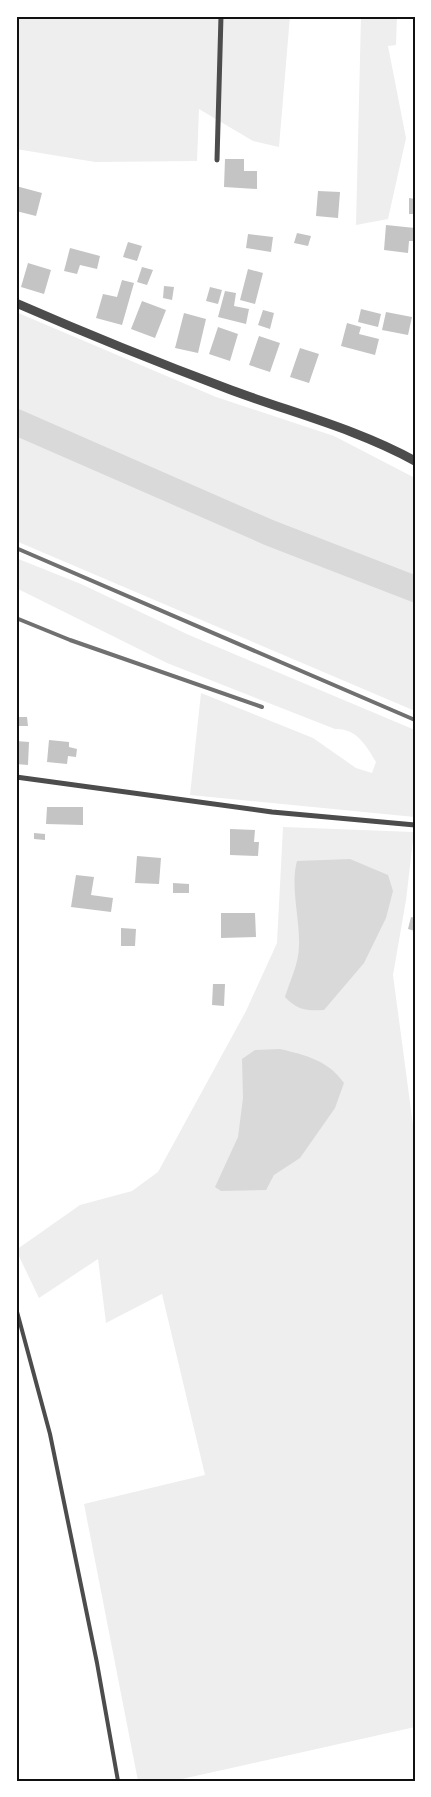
<svg xmlns="http://www.w3.org/2000/svg" width="431" height="1797" font-family="Lato,sans-serif">
  <rect width="100%" height="100%" fill="#fff"/>
  <path fill="#eee" d="M16 16H290L279 147 253 141 199 109 197 161 95 162 16 149Z
    M361 16H397L396 45 388 46 406 138 388 219 356 225Z
    M16 312 216 397 334 436 415 478V583L273 529 16 415Z
    M16 426 271 539 415 594V711L16 541Z
    M16 558 81 584 189 635 415 730V817L190 795 201 693 313 738 356 768 372 773 376 762C366 745 356 728 335 729L167 663 16 588Z
    M283 827 414 832 406 900 393 975 415 1140V1727L173 1781H138L84 1504 205 1475 162 1294 106 1323 98 1259 39 1298 16 1250 80 1205 132 1191 158 1172 246 1011 277 943Z"/>
  <path fill="#d9d9d9" d="M350 859 388 875 393 891 386 918 364 963 324 1010C307 1011 297 1010 285 997 290 980 299 964 299 945 300 919 290 886 297 861Z
    M280 1049C305 1055 328 1060 344 1083L335 1108 300 1158 274 1175 266 1190 221 1191 215 1187 238 1137 243 1098 242 1059 255 1050Z"/>
  <g fill="none" stroke-linecap="round" stroke-linejoin="round">
    <path stroke="#d9d9d9" stroke-width="26" d="M16 422 270 533 415 589"/>
  </g>
  <path fill="#c4c4c4" d="M225 159H244V171H257V189L224 187Z
    M16 186 42 193 36 216 16 211Z
    M318 191 340 192 338 218 316 216Z
    M409 198 415 199V214H409Z
    M386 225 415 228V241H409L408 253 384 250Z
    M297 233 311 236 308 246 294 243Z
    M248 234 273 237 271 252 246 248Z
    M128 242 142 246 137 261 123 257Z
    M70 248 100 256 97 269 80 265 77 274 64 271Z
    M28 263 51 270 44 294 21 287Z
    M142 267 153 270 147 285 137 282Z
    M248 269 263 273 255 304 240 300Z
    M122 280 134 283 122 325 96 318 103 294 117 297Z
    M164 286 174 287 172 300 163 298Z
    M210 287 222 290 218 304 206 301Z
    M225 291 236 293 234 306 249 309 246 324 218 317Z
    M142 301 166 310 155 338 131 329Z
    M361 309 381 314 378 327 358 322Z
    M263 310 274 313 270 329 258 325Z
    M386 312 412 317 408 335 382 330Z
    M184 313 206 319 198 353 175 348Z
    M347 323 361 327 359 334 379 339 375 355 341 346Z
    M218 327 238 334 230 361 209 354Z
    M259 336 280 343 270 372 249 365Z
    M300 348 319 354 309 383 290 377Z
    M16 717H27L28 726H16Z
    M49 740 69 742V747L77 749 76 757 68 756 67 764 47 762Z
    M16 741 29 742 28 765 16 764Z
    M47 807H83V825L46 824Z
    M230 829 255 830 254 842H259L258 856 230 855Z
    M34 833 45 834V840L34 839Z
    M137 856 161 858 159 884 135 883Z
    M76 875 94 877 91 895 113 898 111 912 71 907Z
    M173 883 189 884V893H173Z
    M221 913H255L256 937 221 938Z
    M411 917 415 918V931L408 929Z
    M121 928 136 929 135 946H121Z
    M213 984H225L224 1006 212 1005Z"/>
  <g fill="none" stroke-linecap="round" stroke-linejoin="round">
    <path stroke="#4c4c4c" stroke-width="4" d="M16 1308 50 1434 97 1663 118 1781"/>
    <path stroke="#4c4c4c" stroke-width="5" d="M217 160 221 16
      M16 777 272 812 415 825"/>
    <path stroke="#4c4c4c" stroke-width="9" d="M16 303C87 334 159 363 231 390 293 413 357 429 415 461"/>
    <path stroke="#707070" stroke-width="4" d="M16 548 415 720
      M16 618 70 640 262 707"/>
  </g>
  <rect width="431" height="1797" fill="none" stroke="#ffffff" stroke-width="35"/>
  <rect x="18" y="18" width="396" height="1762" fill="none" stroke="#111" stroke-width="2"/>
</svg>
